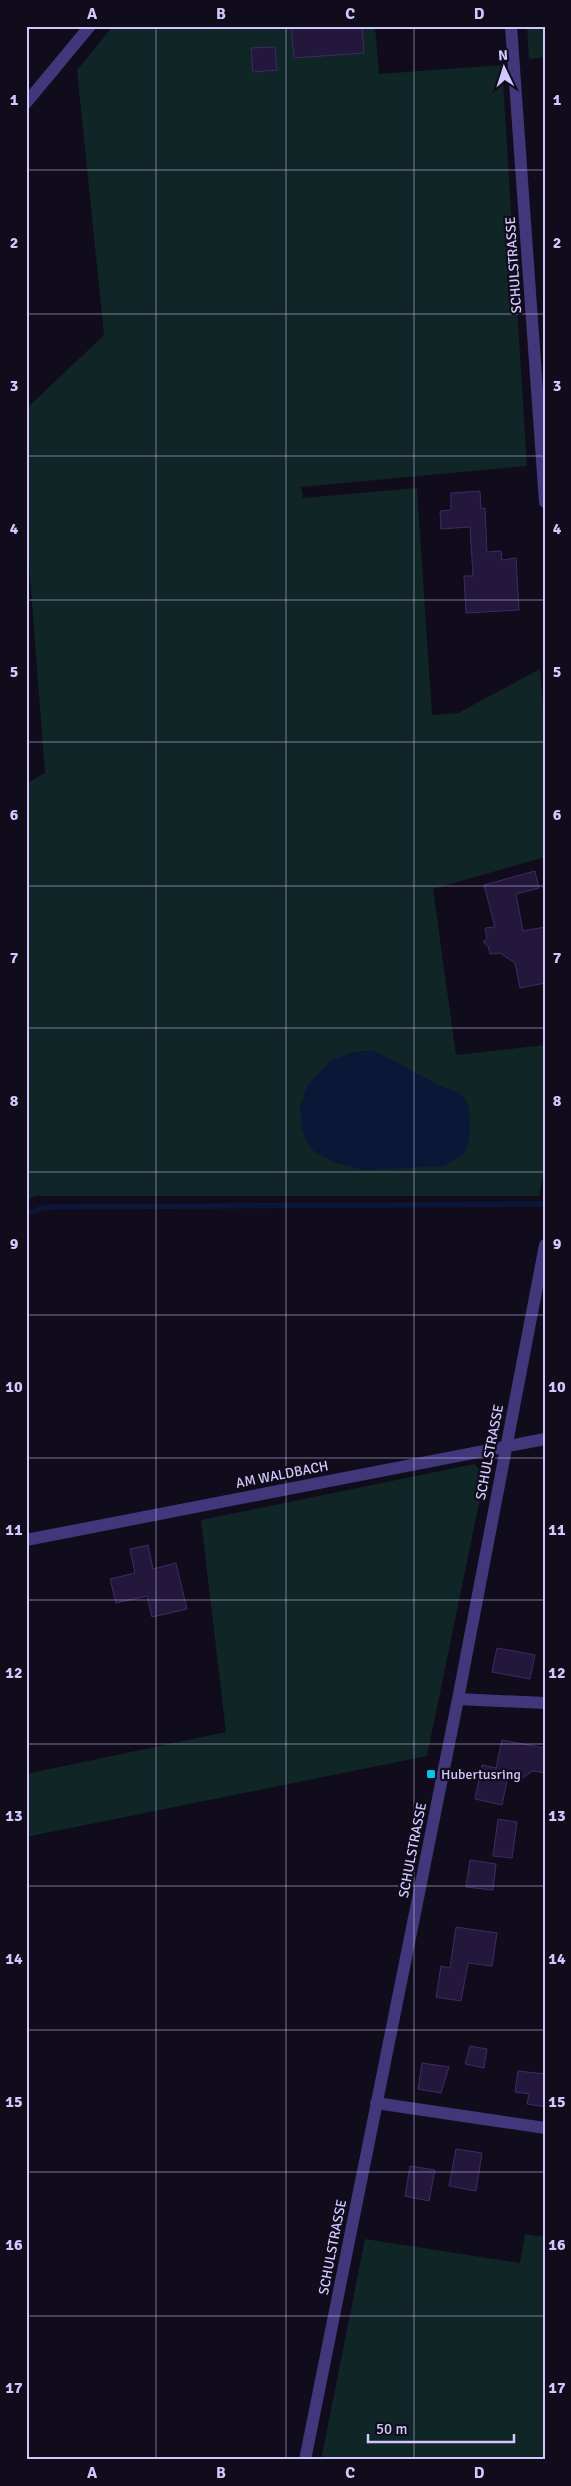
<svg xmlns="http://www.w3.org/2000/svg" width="571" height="2486" font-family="Signika,sans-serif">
  <rect width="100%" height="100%" fill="#100c1c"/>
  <path fill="#0f2526" d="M113 26H375L379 74 502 65 527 466 301 487 303 498 417 488 432 715 458 713 540 669 545 732V857L433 889 456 1055 545 1045V1167L539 1196H35L26 1201V784L45 773 26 525V409L104 335 77 70Z
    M527 26H545V57L529 59Z
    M474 1464 485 1474 427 1756 26 1837V1774L226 1732 201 1520Z
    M525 2234 545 2237V2460H321L365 2239 520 2263Z"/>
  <path fill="#0a1737" d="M357 1051H375L440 1086 457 1092 466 1100 469 1110 470 1133 467 1148 462 1156 443 1166 364 1170 334 1162 316 1153 309 1146 302 1128 300 1108 307 1086 330 1061Z"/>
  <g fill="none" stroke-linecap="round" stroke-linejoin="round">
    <path stroke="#0a1737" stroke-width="5.5" d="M26 1214 45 1207 545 1204"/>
  </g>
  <path fill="#23183c" stroke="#3c2b68" d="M291 26H362L364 53 294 58Z
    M275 47 277 70 253 72 251 48Z
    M480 491 481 509 485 508 487 552 501 551 502 560 516 558 519 610 466 613 464 576H473L470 527 441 529 440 511 451 510V493Z
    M535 871 539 888 516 894 523 931 545 927V983L520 988 515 963 500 953 490 954 488 946 483 942 487 938 485 928 495 927 484 885Z
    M148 1545 153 1569 176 1563 187 1609 152 1617 147 1596 116 1603 110 1579 135 1573 130 1549Z
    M497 1648 535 1655 530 1679 492 1672Z
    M502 1740 545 1748V1773L533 1771 521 1779 508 1776 502 1805 475 1799 482 1765 496 1768Z
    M498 1819 517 1822 512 1858 493 1856Z
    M470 1860 496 1864 493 1890 466 1887Z
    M456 1927 497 1933 492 1966 468 1963 461 2001 436 1997 441 1966 450 1968Z
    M470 2046 487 2049 484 2068 465 2064Z
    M422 2063 449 2067 441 2093 418 2089Z
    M518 2071 545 2074V2107L527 2104 529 2094 515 2092Z
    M456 2149 482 2153 476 2191 449 2186Z
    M410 2166 435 2170 429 2201 405 2196Z"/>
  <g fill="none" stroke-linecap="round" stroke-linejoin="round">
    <path stroke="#40387a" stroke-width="12" d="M511 26 545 502
      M26 103 90 26
      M26 1540 545 1439
      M458 1699 545 1703
      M376 2103 545 2128
      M305 2460 458 1699 545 1245"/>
  </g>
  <path fill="none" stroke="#d3c8fd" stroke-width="1" stroke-opacity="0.55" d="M156 26V2460M286 26V2460M414 26V2460M26 170H545M26 314H545M26 456H545M26 600H545M26 742H545M26 886H545M26 1028H545M26 1172H545M26 1315H545M26 1458H545M26 1600H545M26 1744H545M26 1886H545M26 2030H545M26 2172H545M26 2316H545"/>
  <rect fill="#07c2eb" stroke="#100c1c" stroke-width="2" x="426" y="1769" width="10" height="10" rx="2.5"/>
  <g text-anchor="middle" stroke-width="4.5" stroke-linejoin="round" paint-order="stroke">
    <g font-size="14" fill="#d3c8fd" stroke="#100c1c">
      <text transform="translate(513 265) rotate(-94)" y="5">SCHULSTRASSE</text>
      <text transform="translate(489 1452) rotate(-79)" y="5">SCHULSTRASSE</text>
      <text transform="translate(282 1474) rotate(-11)" y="5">AM WALDBACH</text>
      <text transform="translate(412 1850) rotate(-79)" y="5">SCHULSTRASSE</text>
      <text transform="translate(332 2247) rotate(-79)" y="5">SCHULSTRASSE</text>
    </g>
    <g font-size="14" fill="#d3c8fd" stroke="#100c1c" text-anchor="start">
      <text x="441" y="1779">Hubertusring</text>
    </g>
  </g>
  <rect width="571" height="2486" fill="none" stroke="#100c1c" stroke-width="55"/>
  <g transform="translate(504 68) rotate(356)" stroke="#100c1c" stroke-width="4" paint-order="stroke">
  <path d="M0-4L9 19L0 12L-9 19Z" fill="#d3c8fd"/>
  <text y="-8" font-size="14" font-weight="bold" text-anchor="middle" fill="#d3c8fd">N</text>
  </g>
  <path d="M368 2434v8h146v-8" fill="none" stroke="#d3c8fd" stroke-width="2.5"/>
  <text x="376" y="2434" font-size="15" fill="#d3c8fd" stroke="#100c1c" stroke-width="4" paint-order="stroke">50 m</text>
  <rect x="28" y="28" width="516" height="2430" fill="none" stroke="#d3c8fd" stroke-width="2"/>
  <g font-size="16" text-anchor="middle" font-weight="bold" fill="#d3c8fd">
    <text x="92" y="19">A</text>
    <text x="221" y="19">B</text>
    <text x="350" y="19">C</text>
    <text x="479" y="19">D</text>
    <text x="14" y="105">1</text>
    <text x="557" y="105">1</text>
    <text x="14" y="248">2</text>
    <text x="557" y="248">2</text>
    <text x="14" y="391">3</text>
    <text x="557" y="391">3</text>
    <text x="14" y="534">4</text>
    <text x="557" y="534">4</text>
    <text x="14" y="677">5</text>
    <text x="557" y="677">5</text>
    <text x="14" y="820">6</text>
    <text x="557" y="820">6</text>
    <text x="14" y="963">7</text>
    <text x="557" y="963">7</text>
    <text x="14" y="1106">8</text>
    <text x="557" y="1106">8</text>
    <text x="14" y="1249">9</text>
    <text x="557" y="1249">9</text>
    <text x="14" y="1392">10</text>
    <text x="557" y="1392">10</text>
    <text x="14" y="1535">11</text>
    <text x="557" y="1535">11</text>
    <text x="14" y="1678">12</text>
    <text x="557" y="1678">12</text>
    <text x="14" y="1821">13</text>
    <text x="557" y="1821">13</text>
    <text x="14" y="1964">14</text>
    <text x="557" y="1964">14</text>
    <text x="14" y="2107">15</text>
    <text x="557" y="2107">15</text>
    <text x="14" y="2250">16</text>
    <text x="557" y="2250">16</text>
    <text x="14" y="2393">17</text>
    <text x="557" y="2393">17</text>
    <text x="92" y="2478">A</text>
    <text x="221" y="2478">B</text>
    <text x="350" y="2478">C</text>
    <text x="479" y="2478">D</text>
  </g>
</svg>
